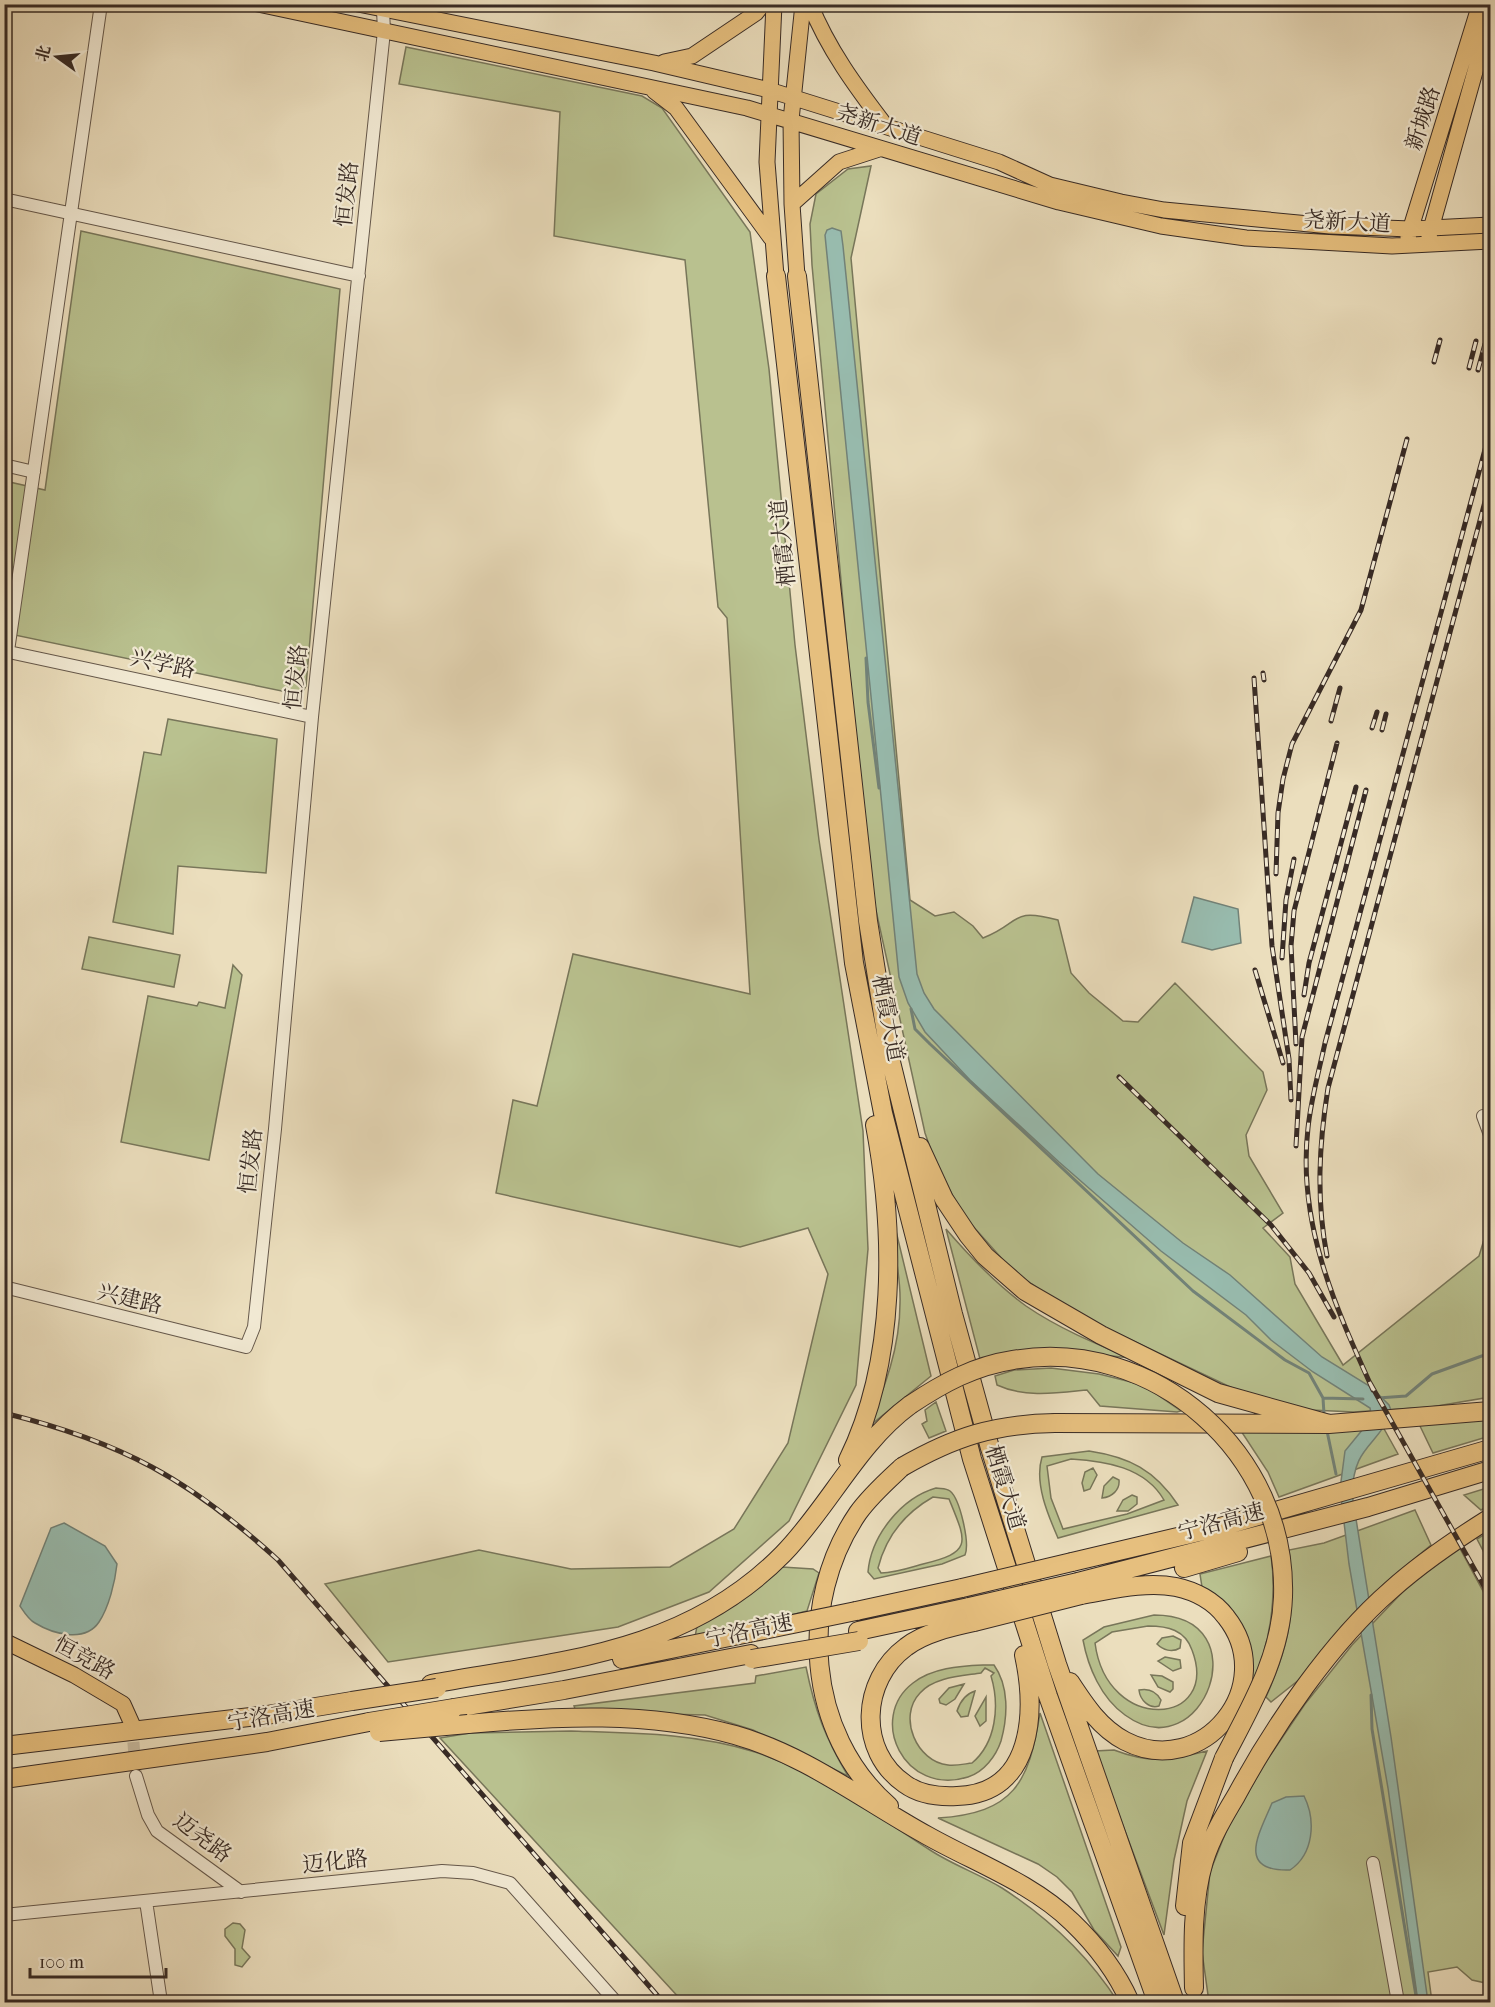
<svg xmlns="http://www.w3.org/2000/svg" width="1495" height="2007" font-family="'IM FELL French Canon','Noto Serif SC',serif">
  <rect width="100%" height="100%" fill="#ebdebd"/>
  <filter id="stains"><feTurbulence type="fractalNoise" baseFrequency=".00333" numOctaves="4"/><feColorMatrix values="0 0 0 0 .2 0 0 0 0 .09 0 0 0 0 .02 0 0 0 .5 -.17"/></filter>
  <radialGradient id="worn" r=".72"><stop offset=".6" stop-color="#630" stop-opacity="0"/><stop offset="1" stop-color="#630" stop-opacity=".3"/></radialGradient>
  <path fill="#b9c18f" stroke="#78765a" stroke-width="1.5" fill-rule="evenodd" d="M406 47 642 96 662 108 750 232 769 369 795 645 819 840 863 1131 868 1249 856 1385 789 1521 709 1592 618 1627 388 1662 325 1584 479 1550 571 1569 670 1567 734 1529 788 1443 828 1274 808 1228 740 1247 496 1193 513 1100 537 1106 573 954 750 994 727 618 718 607 685 260 554 236 560 112 399 84Z
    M871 166 851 258 910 900 935 916 954 912 973 926 983 938C1022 923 1009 907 1058 920L1071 973 1089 993 1123 1021 1138 1022 1175 983 1263 1072 1267 1090 1246 1135 1249 1156 1283 1213 1263 1228 1290 1257 1295 1284 1343 1365 1479 1256 1490 1220V1397L1431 1407 1354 1412 1311 1410 1245 1394 1091 1321 1056 1301 1012 1270 963 1215 935 1162 925 1133 868 874 812 265 810 224 816 194 848 169Z
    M81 231 340 289 306 686 301 695 5 633V481L45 490Z
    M168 719 277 739 266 873 178 866 173 934 113 922 144 752 161 755Z
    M89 937 180 955 174 987 82 969Z
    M233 965 242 975 209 1160 121 1142 148 996 197 1006 199 1002 225 1008Z
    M895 1227 931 1376 867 1428C885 1388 900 1347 900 1303 901 1279 895 1254 892 1230Z
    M946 1229C970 1257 996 1284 1026 1306 1058 1328 1094 1343 1130 1358L1068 1351 980 1359Z
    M1051 1368 1099 1374 1143 1385 1181 1411 1177 1412 1100 1406 1087 1390C1057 1393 1025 1398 997 1385L995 1376 1014 1370Z
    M936 1402 946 1431 929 1438 922 1424 927 1421 925 1410Z
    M1490 1416V1436L1433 1453 1419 1424Z
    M1383 1427 1398 1454 1279 1497 1268 1472 1241 1431Z
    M1089 1451C1129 1457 1155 1470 1178 1505L1058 1538C1048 1515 1034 1483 1042 1457ZM1071 1459C1105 1461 1145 1467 1164 1500L1127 1514 1063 1529 1051 1498 1047 1466Z
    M1093 1468 1097 1475 1090 1489 1084 1491 1082 1483 1085 1472Z
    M1113 1477 1119 1480C1120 1490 1112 1497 1102 1498L1104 1486Z
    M1490 1487V1505L1481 1510 1464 1495Z
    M936 1488C941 1489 946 1488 950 1491 960 1499 970 1543 965 1555L942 1564 874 1579 868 1572C871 1536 901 1498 936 1488ZM933 1497 949 1499C967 1543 973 1552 923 1564 909 1568 895 1573 881 1573L878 1568C886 1536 905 1513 933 1497Z
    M1132 1495 1137 1497V1504L1128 1511H1117L1123 1500Z
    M1415 1510 1431 1545 1385 1583 1343 1625 1300 1679 1271 1702 1266 1697C1291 1641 1295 1612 1289 1550L1324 1543Z
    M1490 1531V1564L1477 1539Z
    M1458 1545 1490 1604V1984L1472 1980 1457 1967 1428 1972 1432 2002H1209L1202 1952 1210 1872 1227 1829 1265 1763 1305 1704 1352 1645 1414 1580Z
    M1271 1556C1277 1597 1270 1646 1252 1683L1247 1681 1250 1665 1202 1587 1200 1574Z
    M782 1567 813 1569 819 1573 807 1611 717 1634 695 1637 697 1626 735 1604Z
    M1154 1615C1262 1615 1203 1772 1125 1715 1101 1698 1088 1667 1083 1640L1104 1627ZM1148 1626C1168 1626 1185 1630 1192 1650 1221 1726 1107 1735 1095 1643L1112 1632Z
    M1173 1636 1181 1640 1180 1648C1172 1653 1163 1650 1157 1644L1162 1638Z
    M1165 1657 1180 1660 1181 1668 1173 1671 1158 1661Z
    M983 1665H994C1009 1686 1008 1716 1001 1741 996 1756 984 1772 968 1777 904 1797 867 1718 913 1683 932 1668 959 1666 983 1665ZM985 1668 994 1673 991 1676C1000 1706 996 1743 972 1763 964 1764 956 1766 948 1765 917 1762 897 1717 920 1693 934 1677 962 1676 981 1673Z
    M806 1667C815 1711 825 1737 848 1776L753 1730 705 1715 576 1712 574 1706 755 1683 756 1676Z
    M1151 1675 1162 1676 1173 1682V1689L1170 1692 1158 1687Z
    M964 1684 955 1699 946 1705 940 1703 939 1699 949 1688Z
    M1139 1690C1149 1688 1156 1691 1161 1700L1159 1706C1149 1709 1140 1700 1139 1690Z
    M975 1691 968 1716 961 1717 957 1711C960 1702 965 1694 975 1691Z
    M986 1697V1721L980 1726 975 1716Z
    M1040 1713 1121 1947 1118 1956 1094 1930 1072 1892 1057 1877 1038 1864 938 1818C1014 1813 1029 1783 1040 1713Z
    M571 1731C633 1733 696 1733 755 1752 819 1773 874 1814 930 1850 953 1865 979 1874 1002 1888 1050 1919 1088 1955 1118 2002H683L440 1738 470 1733Z
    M1114 1750C1150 1764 1170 1760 1207 1751L1187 1801 1174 1860 1164 1935 1095 1751Z
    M233 1923 240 1924 245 1930 242 1948 250 1957 242 1967 235 1965V1949L225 1936V1929Z"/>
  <path fill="#98bcaf" stroke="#728278" stroke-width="1.5" d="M832 228 841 231 843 246 917 974 924 993 934 1009 1098 1174 1183 1243 1230 1275 1322 1357 1371 1387 1389 1405 1392 1413C1374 1449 1354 1446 1352 1494L1391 1737 1428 2002H1418L1388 1788 1349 1564 1340 1489 1345 1451 1372 1418 1370 1408 1313 1372 1271 1340 1246 1315 1161 1251 1059 1162 970 1080 925 1032 908 1003 899 977 825 235 827 230Z
    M1194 897 1238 909 1241 943 1212 950 1182 942Z
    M64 1523 105 1546 117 1564C115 1582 109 1607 99 1622 85 1643 53 1634 35 1623 29 1620 24 1612 20 1606L51 1528Z
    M1304 1796C1316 1820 1314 1854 1290 1870 1235 1872 1260 1832 1272 1803L1286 1797Z"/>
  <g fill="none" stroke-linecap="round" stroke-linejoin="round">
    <path stroke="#728278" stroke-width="3" d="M866 658 868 702 879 788
      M911 1009 915 1029 930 1044 1193 1291 1285 1360 1309 1373 1323 1398 1324 1414
      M1323 1398 1363 1399
      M1378 1398 1406 1396 1432 1374 1490 1353
      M1327 1431 1336 1474
      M1371 1695 1372 1729 1417 2002"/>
    <path stroke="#c7ba9f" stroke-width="12" stroke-dasharray="12 6" stroke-linecap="butt" d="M132 1724 136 1776"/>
    <defs>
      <path id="minor" d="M4 199 359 276
        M4 465 34 472
        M4 651 312 717
        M8 651 101 4
        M1483 1116 1490 1135
        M4 1287 246 1347 254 1327 275 1129 312 717 384 31 383 10
        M136 1776 148 1815 157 1831 241 1892
        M1373 1863 1398 2002
        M146 1901 161 2002
        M4 1915 442 1871 473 1873 510 1883 616 2002"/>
      <path id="major" d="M258 4 747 108 1059 202 1161 226 1246 238 1392 246 1490 241
        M358 4 654 63 769 90 999 162 1050 185 1121 202 1164 210 1330 226 1411 229 1490 225
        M774 4 767 162 776 276
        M810 4C828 49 856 87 885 125
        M664 62 692 56 756 13 763 4
        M654 91 676 108 771 238
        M792 204 839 162 879 149
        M1429 236 1490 18
        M1408 237 1480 4
        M797 276 792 204 791 120 803 4
        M4 1641 74 1675 123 1704 132 1724"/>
      <path id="highway" d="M776 276 854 963 883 1113 972 1459 1048 1696 1157 2002
        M797 276 868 921 890 1058 953 1314 990 1448 1057 1664 1175 2002
        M920 1147 944 1199 968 1235 985 1256 1025 1291 1101 1335 1218 1393 1329 1424
        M1055 1423 1329 1424 1490 1411
        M848 1460C897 1360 895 1232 875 1125
        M1072 1562 1220 1527 1490 1449
        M1184 1568 1238 1552
        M1078 1582 1368 1507 1490 1470
        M856 1611 962 1588
        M974 1622C951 1627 924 1633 906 1647 861 1680 857 1751 905 1784 920 1795 938 1797 957 1796 1034 1794 1036 1711 1024 1655
        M858 1631 969 1607
        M622 1659 749 1633
        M1070 1682C1085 1705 1100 1728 1125 1741 1203 1781 1280 1685 1226 1617 1214 1601 1195 1591 1176 1587 1145 1581 1111 1590 1081 1595
        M431 1684C560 1661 686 1653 783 1554 829 1507 857 1444 910 1405
        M454 1708 564 1690 751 1654
        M468 1724C557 1716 648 1711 735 1735 806 1755 864 1801 928 1836 976 1863 1032 1883 1072 1922 1096 1945 1117 1973 1130 2002
        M4 1746 267 1715 352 1701
        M4 1779 267 1742 369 1722
        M889 1806C806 1734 797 1602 858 1513 870 1496 887 1481 902 1467
        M1185 1906 1192 1843 1224 1758
        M1194 1988C1193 1946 1192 1901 1204 1861 1211 1838 1224 1816 1236 1796 1274 1726 1331 1642 1391 1590 1422 1562 1455 1540 1490 1518"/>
    </defs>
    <use href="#minor" stroke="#65584b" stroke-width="14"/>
    <use href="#major" stroke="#382b25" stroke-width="17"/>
    <use href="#highway" stroke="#382b25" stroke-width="20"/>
    <use href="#minor" stroke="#f2ead4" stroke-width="12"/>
    <use href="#major" stroke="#e6bf7e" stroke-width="15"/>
    <use href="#highway" stroke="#e6bf7e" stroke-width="18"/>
    <defs>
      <path id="rail" d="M1434 362 1440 340
        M1469 368 1476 341
        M1478 370 1485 344
        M1263 673 1264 680
        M1254 678 1272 946 1289 1059 1291 1100
        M1331 721 1340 688
        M1372 728 1377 712
        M1382 730 1386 714
        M1276 874 1278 813 1283 779 1292 744 1361 610 1407 439
        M1282 958 1286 900 1294 859
        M1255 970 1283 1063
        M1304 995 1309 963 1356 787
        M1296 1044 1291 946 1294 911 1337 743
        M1119 1077 1271 1225 1309 1273 1334 1317
        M1296 1146 1302 1037 1366 790
        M1327 1256C1316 1199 1319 1145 1328 1088L1490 483
        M1370 1383 1490 1597
        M1373 1390C1335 1306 1297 1223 1308 1128 1311 1099 1319 1071 1325 1043L1490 431
        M4 1413C122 1442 189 1479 278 1560L663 2002"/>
    </defs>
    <use href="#rail" stroke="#382b25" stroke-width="5"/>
    <use href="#rail" stroke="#f2ead4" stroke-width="3" stroke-dasharray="9" stroke-linecap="butt"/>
    <defs>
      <path id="highway-bridge" d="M910 1405C943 1383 974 1366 1013 1360 1154 1336 1288 1454 1283 1597 1281 1656 1251 1706 1224 1758
        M902 1467C954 1437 994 1424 1055 1423
        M962 1588 1072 1562
        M969 1607 1078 1582
        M974 1622 1081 1595
        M749 1633 856 1611
        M752 1659 859 1641
        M352 1701 437 1688
        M369 1722 454 1708
        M379 1732 468 1724"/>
    </defs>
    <use href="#highway-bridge" stroke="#382b25" stroke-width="20" stroke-linecap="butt"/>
    <use href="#highway-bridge" stroke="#e6bf7e" stroke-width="18"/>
  </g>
  <g text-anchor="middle" stroke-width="4.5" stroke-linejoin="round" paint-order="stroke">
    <g font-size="22" fill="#382b25" stroke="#f2ead4">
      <text transform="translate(1422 118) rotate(-72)" y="8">新城路</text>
      <text transform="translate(879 124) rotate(18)" y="8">尧新大道</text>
      <text transform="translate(346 194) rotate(-84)" y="8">恒发路</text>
      <text transform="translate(1347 221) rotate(3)" y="8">尧新大道</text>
      <text transform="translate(782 543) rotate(-96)" y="8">栖霞大道</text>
      <text transform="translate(163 663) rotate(12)" y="8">兴学路</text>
      <text transform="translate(295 677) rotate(-84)" y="8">恒发路</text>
      <text transform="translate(889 1018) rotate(79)" y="8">栖霞大道</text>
      <text transform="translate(250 1161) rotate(-84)" y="8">恒发路</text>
      <text transform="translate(130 1298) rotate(13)" y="8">兴建路</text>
      <text transform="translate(1006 1487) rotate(73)" y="8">栖霞大道</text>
      <text transform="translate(1221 1521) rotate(-15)" y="8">宁洛高速</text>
      <text transform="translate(749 1630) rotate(-12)" y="8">宁洛高速</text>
      <text transform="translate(85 1657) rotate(29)" y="8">恒竞路</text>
      <text transform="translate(271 1715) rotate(-10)" y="8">宁洛高速</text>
      <text transform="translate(203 1837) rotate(37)" y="8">迈尧路</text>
      <text transform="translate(335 1861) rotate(-6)" y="8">迈化路</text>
    </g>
  </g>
  <rect width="1495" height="2007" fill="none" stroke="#ebdebd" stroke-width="24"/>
  <rect x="6" y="6" width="1483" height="1995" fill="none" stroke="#382b25" stroke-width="3"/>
  <rect x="12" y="12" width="1471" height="1983" fill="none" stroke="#382b25" stroke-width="1.5"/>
  <g transform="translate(57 57) rotate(285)" stroke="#f2ead4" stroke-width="4.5" paint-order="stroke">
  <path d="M0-4.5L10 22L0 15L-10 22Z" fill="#382b25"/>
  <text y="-9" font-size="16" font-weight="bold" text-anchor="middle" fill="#382b25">北</text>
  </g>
  <path d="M30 1968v9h136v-9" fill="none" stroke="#382b25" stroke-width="3"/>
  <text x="39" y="1968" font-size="18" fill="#382b25" stroke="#f2ead4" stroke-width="4.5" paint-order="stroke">100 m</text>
  <rect width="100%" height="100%" filter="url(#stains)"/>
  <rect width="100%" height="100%" fill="url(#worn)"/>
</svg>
